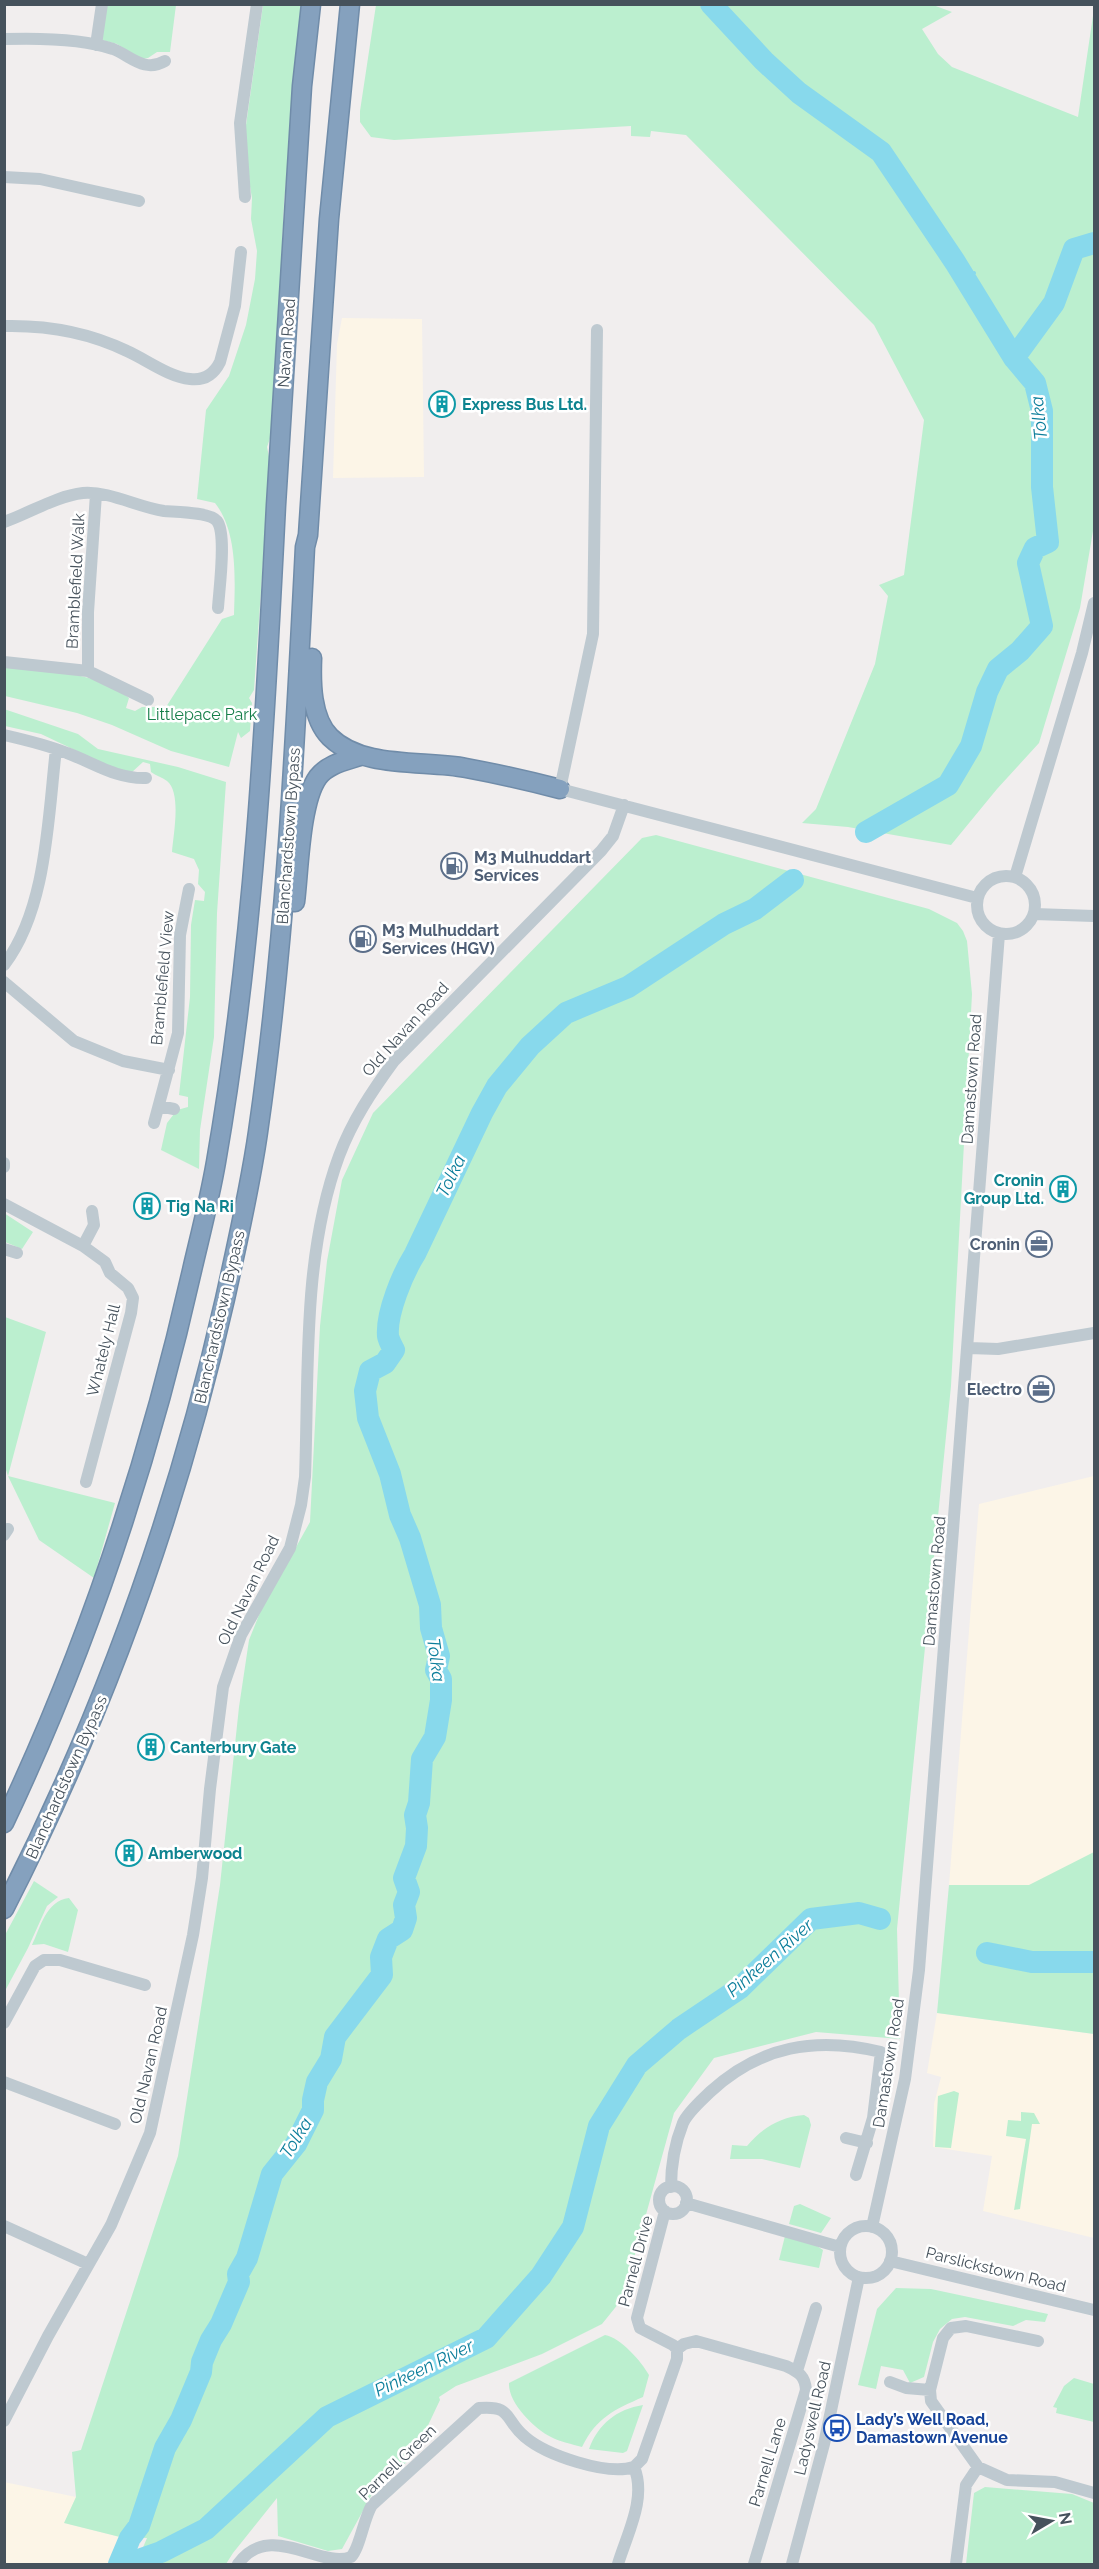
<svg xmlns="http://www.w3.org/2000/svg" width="1099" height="2569" font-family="Raleway,sans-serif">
  <rect width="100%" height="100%" fill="#f1eeee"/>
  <path fill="#fcf5e7" d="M342 318 422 319 424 477 333 478 337 344Z
    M1094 1476V1852L1084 1860 1029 1885H949L979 1504Z
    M937 2013 1094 2034V2238L983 2211 992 2156 933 2147 934 2104 941 2077 927 2073Z
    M4 2482 76 2497 65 2523 120 2537 108 2564H5Z"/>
  <path fill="#bbefcf" d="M106 5H176L170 52H157L148 58 141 59 117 44 102 40Z
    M263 5H302L284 203 274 427 267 447 271 466 270 499 264 548 254 690 249 698 252 703 250 731 241 738 238 732 229 767 171 751 112 725 77 713 5 696V667C42 671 100 671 129 698L126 708 135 711 142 707H166L222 619 234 615C235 580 238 532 215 503L197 499 206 410 229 376 246 325 255 279 257 251 251 219 252 198 246 163 245 132Z
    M376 5H704L783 83 818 115 880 155 1034 392 1039 412 1040 480 1048 400 1021 357 1013 337 917 188 882 141 819 101 721 5H933L952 12 922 29 938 54 952 67 1078 117 1094 9V525L1080 608 1039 743 997 789 951 845 848 827 802 823 816 809 875 664 888 596 879 585 904 575 924 420 874 325 686 135 651 131 650 137 631 136V126L394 140 371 137 360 122V111Z
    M4 709 78 734 98 749 178 767 226 782 217 913 214 1037 200 1130 199 1169 161 1150 167 1123 177 1110 188 1107V1097L179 1095 190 997 191 925 195 900 204 901 205 892 198 884 199 870 194 859 172 852C173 836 182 793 167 781 162 777 156 776 151 772L150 764 143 762 131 773 121 772 41 734 5 726Z
    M656 835 929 909 957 923 963 931 967 941 972 994 951 1386 897 1929 900 2039 816 2032 714 2058 674 2113 623 2298 602 2324 542 2354 456 2386 439 2397 440 2400 413 2457 376 2487 342 2549 328 2551 278 2536 277 2498 233 2553 226 2564H136L147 2538 120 2537 64 2523 76 2497 72 2452 81 2450 178 2156 220 1885 239 1707 249 1640 261 1610 310 1522 320 1326 327 1261 342 1180 373 1113 642 838Z
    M4 1213 33 1232 22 1249 5 1242Z
    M5 1317 46 1332 8 1476 115 1503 94 1578 39 1540 8 1476 5 1467Z
    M1094 1852V2034L937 2013 949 1885H1029Z
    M34 1881 58 1897 47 1906 28 1948 5 1991V1935Z
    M69 1898 78 1910 68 1952 44 1944 32 1945C41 1926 46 1901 69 1898Z
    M954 2091 959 2093 951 2148 935 2147 938 2096Z
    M1021 2112 1034 2113 1040 2124H1032L1020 2209 1014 2210 1026 2139 1006 2136 1008 2120 1021 2121Z
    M804 2115 809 2118 811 2125 800 2168 762 2159H730L732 2145 747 2146C762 2128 780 2117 804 2115Z
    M800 2204 831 2218 821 2233 789 2224 794 2206Z
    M785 2236 814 2244 823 2250 819 2268 779 2260Z
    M896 2288 931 2289 1048 2314 1045 2322 1026 2320 1013 2326 965 2317 952 2319 940 2329 933 2342 924 2377 910 2383 903 2370 881 2366 876 2389 858 2385 877 2309Z
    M605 2335C621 2338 641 2361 649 2375L643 2397C614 2410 597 2417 582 2447 572 2444 560 2442 551 2437 534 2428 508 2403 509 2383Z
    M1074 2378 1094 2384V2422L1056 2413 1057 2408 1053 2407 1064 2386Z
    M643 2405 627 2451 623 2453 589 2449C598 2424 617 2409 643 2405Z
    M985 2487 1072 2494 1094 2503V2561L1092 2564H966L974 2493Z"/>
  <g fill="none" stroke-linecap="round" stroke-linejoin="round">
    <path stroke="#88d9ec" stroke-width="4" d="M966 279 974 273"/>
    <path stroke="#88d9ec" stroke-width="22" d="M711 4 764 61 799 93 881 152 955 262 1014 358 1035 383 1042 411V487L1048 542 1035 548 1028 563 1042 626 1020 651 998 669 987 692 971 746 948 785 866 832
      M1014 358 1054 303 1074 249 1094 243
      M987 1953 1032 1962H1094
      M119 2564 130 2538 139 2526 165 2448 181 2420 201 2372 202 2362 211 2340 221 2324 239 2282 238 2274 247 2258 272 2174 296 2144 313 2110V2100L317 2082 331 2059 335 2037 382 1975 381 1957 388 1939 402 1930 406 1918 404 1905 409 1892 404 1878 416 1846 417 1828 415 1815 419 1803 422 1759 435 1737 441 1700V1679L436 1670 439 1656 431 1628 430 1605 410 1538 400 1515 390 1474 368 1418 365 1391 370 1371 385 1363 394 1350C392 1346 389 1341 388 1336 386 1313 403 1273 415 1254L482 1113 497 1086 530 1046 566 1013 628 987 724 924 755 909 793 880
      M127 2564 161 2552 206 2529 327 2417 486 2338 541 2276 573 2227 599 2126 637 2065 679 2029 740 1988 811 1919 859 1913 880 1919"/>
    <defs>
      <path id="highway" d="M312 658C311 682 311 718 330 737 362 769 424 760 466 768 498 774 529 781 560 789
        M295 902C299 870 300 802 318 777 328 764 345 761 360 756
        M4 1823C88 1646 150 1458 193 1266 201 1232 210 1197 216 1162 254 944 265 725 276 505 284 365 294 226 302 86L311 4
        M4 1909C103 1716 177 1510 225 1299 237 1244 250 1188 258 1132 286 938 295 743 305 547L308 535 329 219 350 4"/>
    </defs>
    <use href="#highway" stroke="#708ca9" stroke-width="21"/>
    <path stroke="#bec9d0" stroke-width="12" d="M4 39C37 38 82 38 113 49 131 56 144 73 165 61
      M96 45 102 4
      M4 177 40 179 139 201
      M245 197 240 123 257 4
      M4 326C46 325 90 333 127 351 147 360 169 377 190 379 205 381 214 374 220 362L235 306 241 252
      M597 330 593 634 560 789 977 898
      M4 522C30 513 56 496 83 493 110 491 137 507 164 511 176 512 210 512 217 521 227 534 219 590 218 608
      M4 662 88 671 148 700
      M88 671V612L96 494
      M4 735C26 740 47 745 67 753 94 763 116 779 146 778
      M977 905a29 29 0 1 1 58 0a29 29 0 1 1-58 0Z
      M1015 877 1082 653 1094 603
      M1034 914 1094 916
      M4 965C47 909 48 817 56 749
      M4 982 74 1041 123 1061 169 1070
      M159 1106 174 1109
      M154 1123 178 1033 180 935 189 889
      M4 1163V1167
      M4 1204 83 1246 105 1262 110 1273 128 1288 133 1298 131 1313 86 1482
      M83 1246 94 1225 92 1211
      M4 1249 17 1253
      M969 1348 998 1349 1094 1333
      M4 1535 8 1529
      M4 2023 35 1966 44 1960H60L145 1985
      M4 2082 115 2124
      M846 2138 867 2143
      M659 2200a14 14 0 1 1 28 0a14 14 0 1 1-28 0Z
      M671 2187C671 2166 675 2143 683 2123 688 2112 701 2101 710 2092 760 2046 816 2036 881 2052L873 2118 856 2175
      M686 2203 840 2247
      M4 2226 88 2264
      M840 2252a26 26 0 1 1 52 0a26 26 0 1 1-52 0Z
      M872 2227 905 2079 919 1970 999 934
      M890 2261 1094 2310
      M1038 2341 966 2326 951 2328 943 2338 930 2390 931 2401 978 2467 1007 2480 1055 2482 1094 2493
      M677 2349 684 2344 696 2341 786 2366C799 2372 805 2376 806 2390L754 2564
      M797 2371 816 2308
      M890 2382 906 2388 930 2390
      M4 2421 48 2336 111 2225 150 2133 193 1935 202 1878 210 1789 223 1687 241 1635 290 1548 301 1505 305 1477C309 1372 302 1256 339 1156 352 1121 372 1091 394 1061L601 851 613 836 624 805
      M238 2564C269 2520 320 2569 351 2557 360 2548 364 2517 372 2505L479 2408C513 2405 504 2420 525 2437 546 2455 607 2476 634 2467
      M618 2564C627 2534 647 2498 634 2467L642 2459 677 2359V2349L673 2345 640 2328 637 2318 665 2211
      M792 2564 824 2444 859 2277
      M956 2564 966 2485 978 2467"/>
    <use href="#highway" stroke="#85a1be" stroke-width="18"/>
  </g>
  <defs>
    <symbol id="building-ring" viewBox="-11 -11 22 22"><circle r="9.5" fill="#fff" stroke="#0f9aa8" stroke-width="1.5"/><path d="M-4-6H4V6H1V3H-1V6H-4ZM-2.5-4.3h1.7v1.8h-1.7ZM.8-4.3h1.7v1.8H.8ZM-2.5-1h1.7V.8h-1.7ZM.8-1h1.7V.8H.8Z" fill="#0f9aa8"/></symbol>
    <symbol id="fuel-ring" viewBox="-11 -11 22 22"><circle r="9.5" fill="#fff" stroke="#5c6f8a" stroke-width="1.5"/><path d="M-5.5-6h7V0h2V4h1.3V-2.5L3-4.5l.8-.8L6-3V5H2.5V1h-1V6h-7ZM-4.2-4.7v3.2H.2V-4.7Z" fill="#5c6f8a"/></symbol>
    <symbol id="office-ring" viewBox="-11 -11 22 22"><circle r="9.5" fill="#fff" stroke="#5c6f8a" stroke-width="1.5"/><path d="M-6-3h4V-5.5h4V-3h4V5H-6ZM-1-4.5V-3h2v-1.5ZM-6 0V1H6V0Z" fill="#5c6f8a"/></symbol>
    <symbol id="bus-ring" viewBox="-11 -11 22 22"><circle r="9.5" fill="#fff" stroke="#1a4fb4" stroke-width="1.5"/><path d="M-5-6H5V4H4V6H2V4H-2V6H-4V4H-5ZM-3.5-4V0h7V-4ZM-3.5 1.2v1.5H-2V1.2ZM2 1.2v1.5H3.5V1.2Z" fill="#1a4fb4"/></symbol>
  </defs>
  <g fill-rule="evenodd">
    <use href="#building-ring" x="427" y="389" width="30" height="30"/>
    <use href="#fuel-ring" x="439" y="851" width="30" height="30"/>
    <use href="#fuel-ring" x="348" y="924" width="30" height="30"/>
    <use href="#building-ring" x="1048" y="1174" width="30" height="30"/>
    <use href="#building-ring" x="132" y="1191" width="30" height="30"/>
    <use href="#office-ring" x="1024" y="1229" width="30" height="30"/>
    <use href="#office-ring" x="1026" y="1374" width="30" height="30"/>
    <use href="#building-ring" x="136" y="1732" width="30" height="30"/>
    <use href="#building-ring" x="114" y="1838" width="30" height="30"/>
    <use href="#bus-ring" x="822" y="2413" width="30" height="30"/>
  </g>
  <g text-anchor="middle" stroke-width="5" stroke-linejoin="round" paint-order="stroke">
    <g font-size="16" fill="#46525c" stroke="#fff">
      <text transform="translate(286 343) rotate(-86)" y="6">Navan Road</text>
      <text transform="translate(75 581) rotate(-87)" y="6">Bramblefield Walk</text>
      <text transform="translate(288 836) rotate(-86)" y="6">Blanchardstown Bypass</text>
      <text transform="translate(162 978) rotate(-85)" y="6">Bramblefield View</text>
      <text transform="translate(405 1029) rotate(-48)" y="6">Old Navan Road</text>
      <text transform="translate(971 1079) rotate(-86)" y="6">Damastown Road</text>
      <text transform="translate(219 1317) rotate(-77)" y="6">Blanchardstown Bypass</text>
      <text transform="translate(103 1350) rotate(-76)" y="6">Whately Hall</text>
      <text transform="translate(934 1581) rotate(-85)" y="6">Damastown Road</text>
      <text transform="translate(248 1590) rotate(-64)" y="6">Old Navan Road</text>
      <text transform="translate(66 1777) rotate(-66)" y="6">Blanchardstown Bypass</text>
      <text transform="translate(888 2063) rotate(-81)" y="6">Damastown Road</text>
      <text transform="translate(148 2065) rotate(-77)" y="6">Old Navan Road</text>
      <text transform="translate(635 2261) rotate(-75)" y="6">Parnell Drive</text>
      <text transform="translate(996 2269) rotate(14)" y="6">Parslickstown Road</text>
      <text transform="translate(812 2418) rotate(-77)" y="6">Ladyswell Road</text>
      <text transform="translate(397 2462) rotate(-44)" y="6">Parnell Green</text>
      <text transform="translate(767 2462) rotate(-73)" y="6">Parnell Lane</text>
    </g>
    <g font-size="16" font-weight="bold" fill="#0d838f" stroke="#fff" text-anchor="start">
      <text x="462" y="410">Express Bus Ltd.</text>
      <text x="1044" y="1186" text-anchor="end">Cronin<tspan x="1044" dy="18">Group Ltd.</tspan></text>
      <text x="166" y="1212">Tig Na Ri</text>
      <text x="170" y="1753">Canterbury Gate</text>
      <text x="148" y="1859">Amberwood</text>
    </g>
    <g font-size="16" fill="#167e49" stroke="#fff">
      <text x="202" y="720">Littlepace Park</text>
    </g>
    <g font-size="16" font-weight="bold" fill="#4e5e75" stroke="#fff" text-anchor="start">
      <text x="474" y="863">M3 Mulhuddart<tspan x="474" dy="18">Services</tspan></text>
      <text x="382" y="936">M3 Mulhuddart<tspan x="382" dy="18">Services (HGV)</tspan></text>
      <text x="1020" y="1250" text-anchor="end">Cronin</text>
      <text x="1022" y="1395" text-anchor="end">Electro</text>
    </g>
    <g font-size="16" font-weight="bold" fill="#164399" stroke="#fff" text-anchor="start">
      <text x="856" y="2425">Lady’s Well Road,<tspan x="856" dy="18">Damastown Avenue</tspan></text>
    </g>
    <g font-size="18" font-style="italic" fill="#0c7e9b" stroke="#fff">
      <text transform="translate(1039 418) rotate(-96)" y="6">Tolka</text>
      <text transform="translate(451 1176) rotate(-64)" y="6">Tolka</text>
      <text transform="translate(436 1660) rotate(82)" y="6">Tolka</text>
      <text transform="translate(770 1958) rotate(-41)" y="6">Pinkeen River</text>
      <text transform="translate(296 2138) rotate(-58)" y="6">Tolka</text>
      <text transform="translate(424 2368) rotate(-26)" y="6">Pinkeen River</text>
    </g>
  </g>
  <rect width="1099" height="2569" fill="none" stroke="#46525c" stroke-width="12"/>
  <g transform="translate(1051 2521) rotate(80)" stroke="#ffffff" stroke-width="4.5" paint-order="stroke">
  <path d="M0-4.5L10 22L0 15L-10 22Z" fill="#46525c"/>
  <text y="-9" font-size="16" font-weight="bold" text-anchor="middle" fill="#46525c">N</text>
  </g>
</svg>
